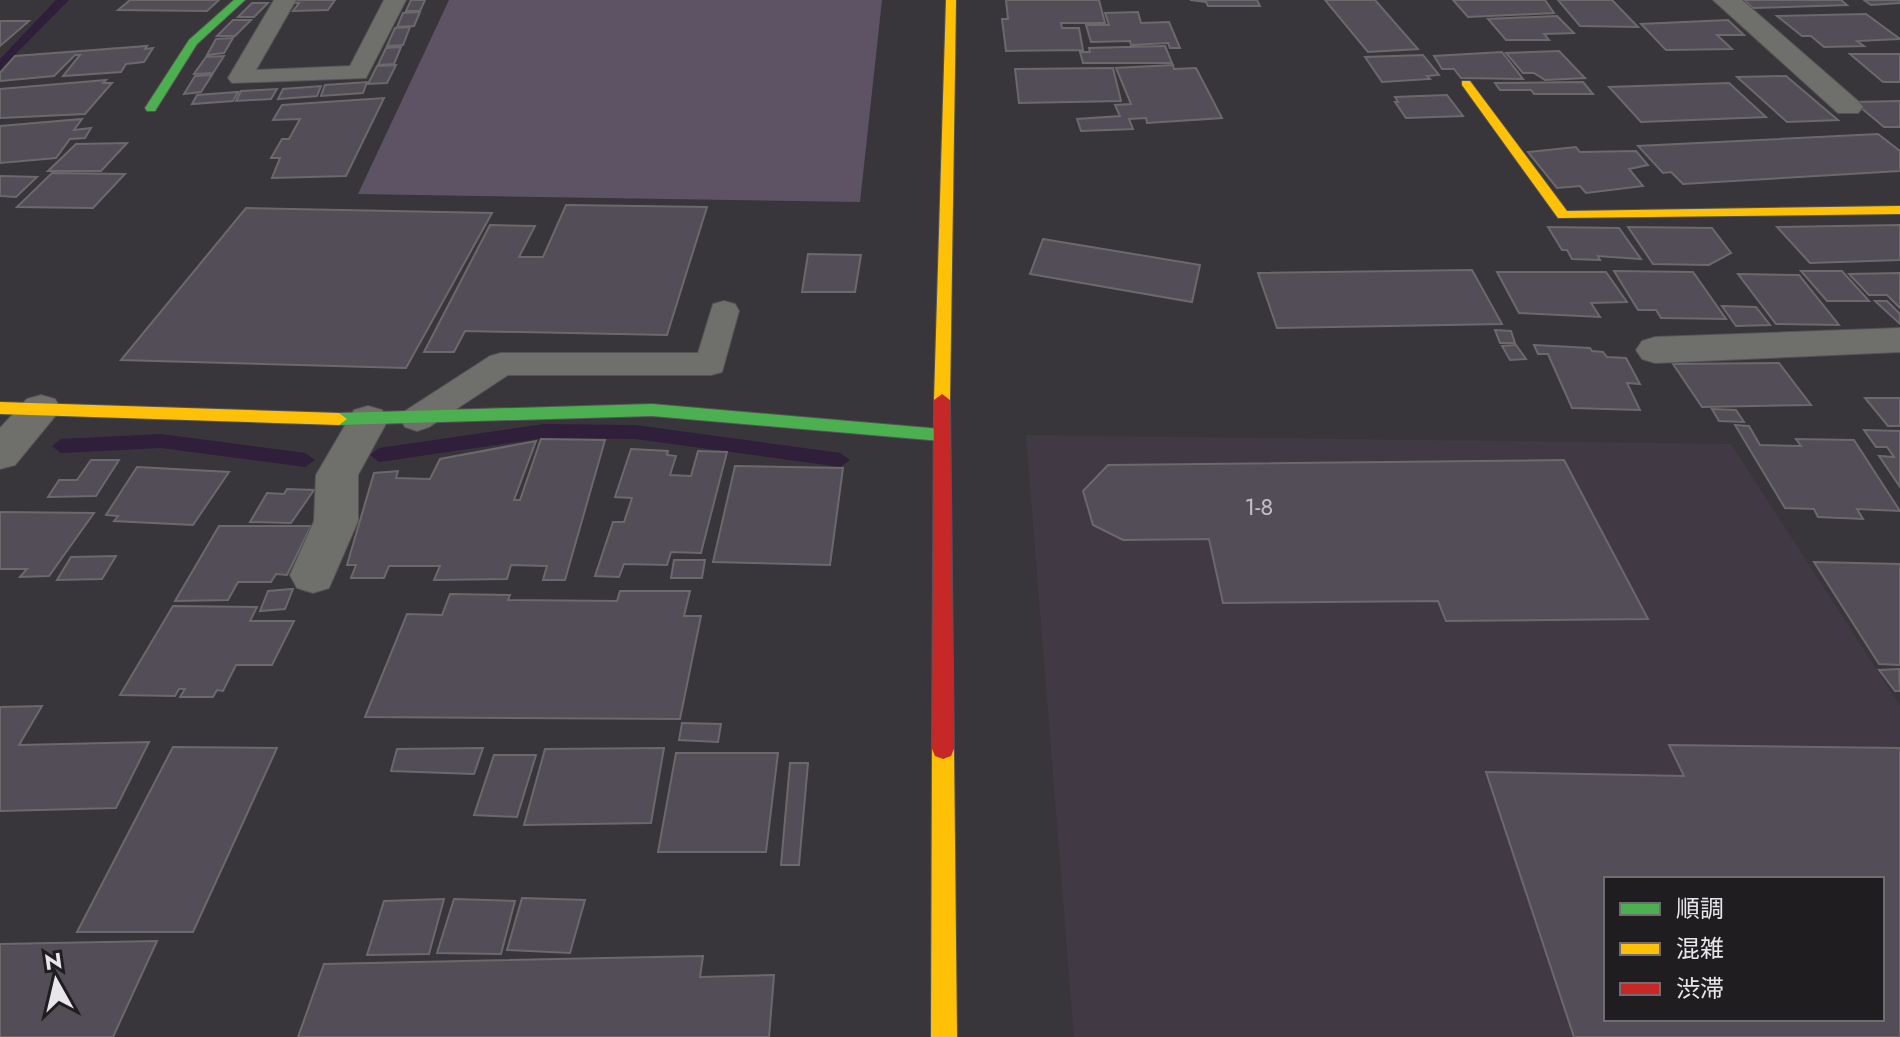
<svg xmlns="http://www.w3.org/2000/svg" width="1900" height="1037" viewBox="0 0 1900 1037" font-family="Jost,'Noto Sans JP',sans-serif">
  <style>
    .built { fill: #413a45; fill-rule: evenodd }
    .green { fill: #5d5365 }
    .lines { fill: none; stroke-linecap: round; stroke-linejoin: round }
    .stream { fill: #2f1f3a; fill-rule: evenodd }
    .building { fill: #524d56; stroke: #6b696c; stroke-width: 2; fill-rule: evenodd }
    .lane-casing { stroke: #545356; stroke-width: 2 }
    .street-casing { stroke: #545356; stroke-width: 2 }
    .fast-casing { stroke: #545356; stroke-width: 2 }
    .slow-casing { stroke: #545356; stroke-width: 2 }
    .jam-casing { stroke: #545356; stroke-width: 2 }
    .lane { fill: #6f6f6b; fill-rule: evenodd }
    .street { fill: #6f6f6b; fill-rule: evenodd }
    .fast { fill: #4caf50; fill-rule: evenodd }
    .slow { fill: #ffc107; fill-rule: evenodd }
    .jam { fill: #c62828; fill-rule: evenodd }
    .labels { text-anchor: middle; stroke-width: 8; stroke-linejoin: round; paint-order: stroke }
    .number-label { font-size: 24px; fill: #c2c0c5 }
  </style>
  <rect width="100%" height="100%" fill="#38363b"/>
  <path class="built" d="M1026 435 1731 444 1900 706V1037H1074ZM1606 879H1882V1019H1606Z"/>
  <path class="green" d="M449 0H882L860 202 358 194Z"/>
  <g class="lines">
    <path class="stream" d="M56 0H69L0 70V59Z
      M544 424 635 425 840 453 850 460 840 467 635 439 544 438 379 462 370 455 379 448Z
      M161 434 305 453 315 460 305 467 161 448 61 453 52 446 61 439Z"/>
  </g>
  <path class="building" d="M130 0H219L207 11 118 10Z
    M296 0H335L328 10 293 11 299 3H293Z
    M411 0H425L420 11H406Z
    M1006 0H1099L1105 23H1061L1062 28H1079L1083 50 1006 51 1002 19H1008Z
    M1190 0H1257L1260 6H1208L1206 2Z
    M1325 0H1375L1418 49 1368 52Z
    M1453 0H1545L1554 13 1468 17Z
    M1558 0H1612L1638 27 1580 26Z
    M1744 0H1841L1847 5 1753 8Z
    M1864 0H1900V3L1871 5Z
    M252 3H268L254 17H238Z
    M420 12 414 26 397 27 403 13Z
    M1138 12 1141 23 1169 22 1180 48H1170L1168 43 1131 45 1130 41 1091 42 1086 25H1109L1105 13Z
    M1866 14 1900 39 1857 41 1864 46 1824 47 1811 36H1802L1777 16Z
    M1557 16 1574 33 1544 34 1549 40H1506L1488 19Z
    M233 20H251L235 36H217Z
    M1728 20 1744 35H1717L1732 49 1666 50 1641 24Z
    M0 21H29L0 46Z
    M410 27 403 45 387 46 395 28Z
    M233 38 224 53 207 55 216 39Z
    M147 46 145 49 153 48 144 62 126 64 121 72 63 76 80 55H75L54 76 0 81V73L15 56Z
    M1165 46 1172 63H1083L1080 52H1090L1089 48Z
    M401 47 394 64 378 65 386 48Z
    M1559 51 1585 78 1545 80 1534 73H1523L1506 53Z
    M1502 52 1523 79 1461 78 1454 69H1442L1434 56Z
    M1850 54H1900V82H1883Z
    M1423 55 1439 75 1427 76 1430 79 1382 82 1365 57Z
    M224 56 213 73 194 74 206 57Z
    M396 65 387 83 368 84 377 66Z
    M1173 65 1174 69 1196 68 1222 118 1147 123 1146 118 1129 119 1133 129 1081 131 1077 119 1120 116 1115 105 1131 104 1116 68Z
    M1113 68 1121 101 1019 103 1015 69Z
    M212 75 201 92 184 94 195 76Z
    M1786 76 1838 120 1787 122 1737 77Z
    M106 80 103 83H112L85 114 0 118V89Z
    M367 82 363 93 321 96 325 85Z
    M1583 82 1593 94H1534L1531 90H1500L1495 83Z
    M1729 83 1766 117 1641 122 1609 87Z
    M321 86 317 96 278 99 283 89Z
    M277 89 271 99 236 101 241 91Z
    M238 92 233 101 192 104 197 95Z
    M1447 95 1463 116 1406 118 1395 102H1398L1395 97Z
    M384 98 346 176 272 178 280 158H271L282 139H289L300 119 273 120 282 105Z
    M1900 101V127H1884L1854 102Z
    M82 119 74 130 91 128 85 138 70 139 56 158 0 163V126Z
    M1878 134 1900 151V171L1683 184 1671 172 1663 173 1638 146Z
    M127 143 101 171H48L76 144Z
    M1576 147 1580 152 1636 151 1648 165 1629 169 1643 186 1586 193 1580 186 1557 188 1528 152Z
    M52 173 125 174 93 208 17 207Z
    M0 176 37 177 16 197 0 196Z
    M566 205 707 207 667 335 465 331 454 352H424L490 225 535 226 519 257H543Z
    M246 208 492 213 406 368 121 360Z
    M1900 225V260L1810 263 1777 227Z
    M1548 227 1619 228 1641 259 1598 256 1600 260 1572 259 1567 250H1562Z
    M1628 227 1712 228 1731 253 1709 265 1653 264Z
    M1043 239 1200 265 1192 302 1030 274Z
    M808 254 861 255 855 292H802Z
    M1472 270 1502 324 1277 328 1258 273Z
    M1614 271 1693 272 1726 319 1661 318 1656 310H1638Z
    M1801 271H1842L1869 301H1827Z
    M1497 272H1606L1627 302 1591 303 1600 317 1519 313Z
    M1900 273V308L1887 295H1869L1849 274Z
    M1738 274 1799 275 1839 325 1776 324Z
    M1875 301H1887L1900 314V324Z
    M1722 306 1756 307 1770 325 1736 326Z
    M1495 330 1511 331 1515 343H1500Z
    M1516 345 1526 359 1510 360 1502 346Z
    M1534 345 1590 348 1592 351 1603 352 1607 357 1626 358 1640 384 1627 383 1640 410 1572 408 1548 354H1538Z
    M1779 363 1811 405 1702 407 1673 364Z
    M1865 398H1900V426H1888Z
    M1712 409 1736 410 1744 422 1719 421Z
    M1735 425 1749 426 1760 445 1801 446 1796 439 1854 440 1900 511 1857 509 1863 519 1818 517 1814 509 1785 508Z
    M1864 430 1900 431V487L1879 456 1894 457 1887 447H1876Z
    M541 439 605 440 565 580H543L547 566 511 565 507 579 434 580 440 566H389L384 578H351L356 565H347L374 473 398 471 396 478 430 479 440 459 536 441 514 500H520Z
    M631 449 668 451 667 455 676 456 670 475 691 476 698 451 727 452 701 553 671 552 667 565 624 564 619 577 595 576 613 522H624L632 498 615 497Z
    M91 460H119L96 496 48 497 59 480H77Z
    M1564 460 1648 619 1446 621 1438 601 1223 603 1209 539 1123 540 1093 525 1083 491 1108 465Z
    M735 466 843 468 830 565 713 562Z
    M137 467 229 472 193 525 114 521 118 516 106 515Z
    M287 489 314 490 291 523 250 522 267 493 284 494Z
    M0 512 94 513 49 576 20 577 27 569H0Z
    M219 526H311L287 575 276 574 271 582H238L228 600 175 601Z
    M116 556 102 579 57 580 71 557Z
    M674 560H705L702 578H671Z
    M1814 562 1900 564V665L1879 664Z
    M293 589 285 609 260 611 268 591Z
    M620 591H690L684 616H701L680 719 365 717 407 614 442 615 450 594 510 595 508 600 617 601Z
    M173 606 257 607 250 621H294L272 665H236L223 691 217 690 213 697H180L185 689H179L175 696 120 695Z
    M1899 669 1900 691H1895L1879 670Z
    M42 706 19 745 149 742 116 808 0 811V707Z
    M682 723 721 724 718 742 679 740Z
    M1669 745 1900 748V1037H1574L1486 772 1684 776ZM1606 879H1882V1019H1606Z
    M173 747 277 748 193 932H77Z
    M483 748 474 774 391 771 397 749Z
    M664 748 651 823 524 825 545 749Z
    M676 753H778L766 852H658Z
    M494 755H536L517 817 474 815Z
    M790 763H808L799 865H781Z
    M522 898 585 900 570 953 507 950Z
    M444 899 429 954 367 955 384 901Z
    M454 899 515 901 501 954 437 953Z
    M157 941 113 1037H0V944Z
    M703 956 700 977 774 975 769 1037H298L324 964Z"/>
  <g class="lines">
    <g class="lane-casing">
      <path id="lane" d="M274 0H296L256 70 350 66 384 0H406L366 78 232 83 228 78Z
        M724 301 735 304 739 311 722 372 711 375H508L429 427 417 431 405 427 400 419 405 411 490 356 501 353H698L713 304Z"/>
    </g>
    <g class="street-casing">
      <path id="street" d="M1713 0H1742L1858 101 1863 107 1858 113H1838Z
        M1900 328V352L1655 363 1642 359 1636 350 1642 341 1655 337Z
        M41 395 55 399 61 409 15 465 0 469V428L27 399Z
        M368 406 382 410 388 420 358 475V521L329 588 313 593 297 588 290 575 314 521 316 475 354 410Z"/>
    </g>
    <g class="fast-casing">
      <path id="fast" d="M234 0H245L197 44 155 111H147L145 108 189 40Z
        M652 404 941 429 949 435 941 441 652 416 339 425 331 419 339 413Z"/>
    </g>
    <g class="slow-casing">
      <path id="slow" d="M946 0H956L950 400 942 406 934 400Z
        M1462 81H1470L1567 211 1900 206V214L1558 218 1462 85Z
        M0 402 339 413 347 419 339 425 0 414Z
        M943 739 951 742 954 749 957 1037H931L932 749 935 742Z"/>
    </g>
    <g class="jam-casing">
      <path id="jam" d="M942 394 950 400 954 749 951 756 943 759 935 756 932 749 934 400Z"/>
    </g>
    <use href="#lane" class="lane"/>
    <use href="#street" class="street"/>
    <use href="#fast" class="fast"/>
    <use href="#slow" class="slow"/>
    <use href="#jam" class="jam"/>
  </g>
  <g class="labels">
    <g class="number-label">
      <text x="1259" y="515">1-8</text>
    </g>
  </g>
  <rect x="1604" y="877" width="280" height="144" fill="#1f1d20" stroke="#6f6d71" stroke-width="2"/>
  <rect x="1620" y="903" width="40" height="12" fill="#4caf50" stroke="#6f6d71" stroke-width="2"/>
  <text x="1676" y="917" font-size="24" fill="#e8e6ea">順調</text>
  <rect x="1620" y="943" width="40" height="12" fill="#ffc107" stroke="#6f6d71" stroke-width="2"/>
  <text x="1676" y="957" font-size="24" fill="#e8e6ea">混雑</text>
  <rect x="1620" y="983" width="40" height="12" fill="#c62828" stroke="#6f6d71" stroke-width="2"/>
  <text x="1676" y="997" font-size="24" fill="#e8e6ea">渋滞</text>
  <g transform="translate(56 981) rotate(352)" stroke="#1f1d20" stroke-width="6" paint-order="stroke">
  <path d="M0-6L14 30L0 20L-14 30Z" fill="#e8e6ea"/>
  <text y="-12" font-size="22" font-weight="bold" text-anchor="middle" fill="#e8e6ea">N</text>
  </g>
</svg>
